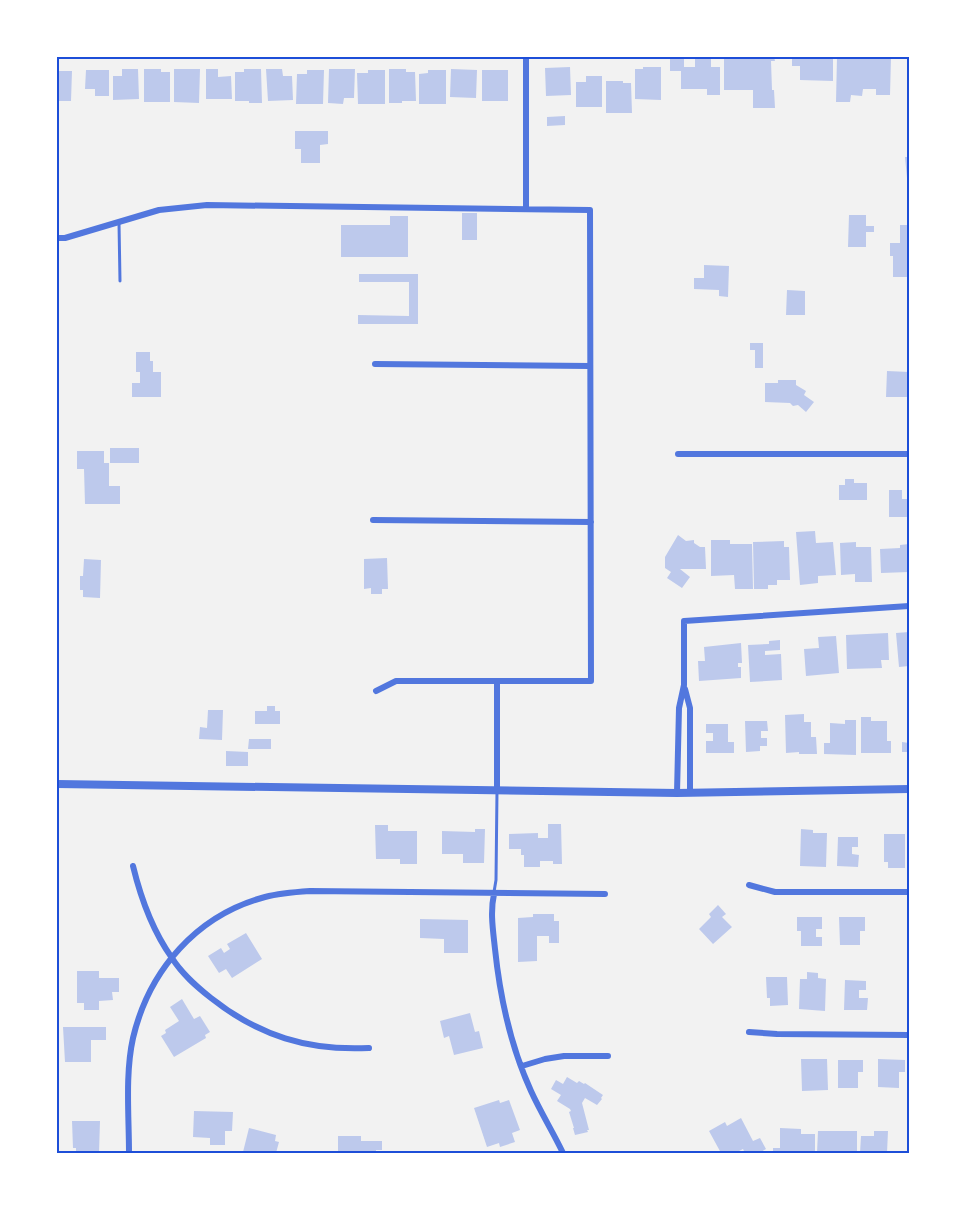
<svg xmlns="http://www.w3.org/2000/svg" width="966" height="1210" viewBox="0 0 966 1210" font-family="'Source Sans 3',sans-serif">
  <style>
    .building { fill: #bdc9ec }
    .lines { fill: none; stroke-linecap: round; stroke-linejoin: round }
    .service { stroke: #5277de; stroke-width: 3 }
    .minor { stroke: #5277de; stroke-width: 6 }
    .tertiary { stroke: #5277de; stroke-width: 8 }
    .neatline { fill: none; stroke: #1d4ed8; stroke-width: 2 }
  </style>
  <rect width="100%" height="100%" fill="#f2f2f2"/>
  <path class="building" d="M670 57H684V67H695V58H711V67H720V95H707V89H681V71H670Z
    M724 57H774L775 61H771L772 90H774L775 108H753V90H724Z
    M792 57H833V81L800 80V66H792Z
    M837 57H891L890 95H876V89H863L862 96 851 95 850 102H836Z
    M570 67 571 95 546 96 545 68Z
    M643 67H661V100L635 99V69H643Z
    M122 69H138L139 99 113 100V76H122Z
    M144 69H161V72H170V102H144Z
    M174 69H200L199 103 174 102Z
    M206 69H218V77L231 76 232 99H206Z
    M244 69H261L262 103H249V101H235V72H244Z
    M266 69H282L283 76H292L293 100 268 101Z
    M329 69H355L354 98H344L343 104 328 103Z
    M389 69H406V72H415L416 101H402V103H389Z
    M451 69 477 70 476 98 450 97Z
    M86 70H109V96H95V89H85Z
    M307 70H324L323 104H296L297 74H307Z
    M368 70H385V104H358L357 73H368Z
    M428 70H446V104H419V74L428 73Z
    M482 70H508V101H482Z
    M57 71H72L71 101H57Z
    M586 76H602V107H576V82H586Z
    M606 81H623V83H631L632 113H606Z
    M565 116V125L547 126V117Z
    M295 131H328V144L320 145V163H301V149H295Z
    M905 157H909V178H907Z
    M462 213H477V240H462Z
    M849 215H866V226H874V232H866V247H848Z
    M390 216H408V257H341V225H390Z
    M900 225H909V277H893V256H890V243H900Z
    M704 265 729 266 728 297 719 296V290L694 289V278H704Z
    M359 274H418V324H358V315L409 316V282H359Z
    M787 290 805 291V315H786Z
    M750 343H763V368H755V350H750Z
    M136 352H150V361H153V372H161V397H132V383H140V372H136Z
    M887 371 909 372V397H886Z
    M778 380H796V385L806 391 804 395 814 402 806 412 798 405 793 406 790 403 765 402V383H778Z
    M110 448H139V463H110Z
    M77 451H104V463H109V486H120V504H85L84 469H77Z
    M845 479H854V483H867V500H839V485H845Z
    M889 490H902V499H909V517H889Z
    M815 531 816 543 833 542 836 575 818 576V583L800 585 796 532Z
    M678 535 686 541 694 540V543L700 547H705L706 569H680L690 577 682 588 667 578 671 572 665 568V557Z
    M711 540H730V544H752L753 589H735L734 575 711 576Z
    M784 541V547H789L790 580H777V585H768V589H754L753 542Z
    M856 542V547H871L872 582H855V574L841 575 840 543Z
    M909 544V572L881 573 880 549 900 548V545Z
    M387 558 388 589H382V594H371V588L364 589V559Z
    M84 559 101 560 100 598 83 597V590H80V576H83Z
    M909 632V666L899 667 896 633Z
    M888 633 889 660H881L882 668 847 669 846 635Z
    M836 636 839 673 806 676 804 649 819 648 818 637Z
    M780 640V650L765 651V655L781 654 782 680 750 682 748 645 769 644V641Z
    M741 643 742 663H738V667H741V678L699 681 698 661H705L704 647Z
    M267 706H275V711H280V724H255V711H267Z
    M208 710H223L222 740 199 739 200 727 207 728Z
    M804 714V722H811V737H816L817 754H799V752L786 753 785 715Z
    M861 717H871V721H887V741H891V753H861Z
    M845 720H856V755L824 754V743H830V723L845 724Z
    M745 721H767L768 731H761V738H767V746H760V751L746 752Z
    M706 724H728V742H734V753H706V741H713V733H706Z
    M249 739H271V749H248Z
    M902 742 909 743V752H902Z
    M226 751 248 752V766H226Z
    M548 824H561L562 864H553V861H540V867H524V855H521V849H509V834L538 833V838H548Z
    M375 825H388V831H417V864H400V859H376Z
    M475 829H485L484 863H463V854H442V831L475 832Z
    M801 829 813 830V833H827L826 867 800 866Z
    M884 834H905V868H888V862H884Z
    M838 837H858V847H852V854L859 855 858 867 837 866Z
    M718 905 726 914 722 917 732 927 713 944 699 929 711 917 709 914Z
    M533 914H554V921H559V943H549V936H537V961L518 962V918L533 917Z
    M797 917H822V929H816V937H822V946H801V931H797Z
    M839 917H865V931H860V945H840Z
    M420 919 468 920V953H444V939L420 938Z
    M246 933 262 959 232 978 226 969 219 973 208 956 221 948 224 953 230 949 227 944Z
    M77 971H99V978H119V992H112L113 1000 99 1001V1010H84V1003H77Z
    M807 972 818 973V978L826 979 825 1011 799 1009 800 979H807Z
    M766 977H787L788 1005 770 1006V998H767Z
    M845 980 866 981V990H859V998H868L867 1010H844Z
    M182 999 194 1019 200 1016 210 1032 205 1035 206 1038 174 1057 161 1036 166 1033 165 1030 179 1021 170 1007Z
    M470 1013 475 1032 479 1031 483 1048 454 1055 449 1036 444 1038 440 1021Z
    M63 1027H106V1040H91V1062H65Z
    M801 1059H827L828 1090 802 1091Z
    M878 1059 905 1060V1072H899V1088L878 1087Z
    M838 1060H863V1072H858V1088H838Z
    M567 1077 577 1083 579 1081 584 1084 585 1083 603 1095 601 1098 602 1099 597 1105 585 1098 582 1103 589 1130H587L588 1132 575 1135 573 1128H574L569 1112 571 1111 570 1109 557 1101 561 1095 551 1089 556 1080 563 1084Z
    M499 1100 500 1103 509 1100 520 1130 512 1133 515 1142 500 1147 499 1143 487 1147 474 1108Z
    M194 1111 233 1112 232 1131H225V1145H210V1138L193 1137Z
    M741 1118 753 1141 760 1138 766 1149 759 1153H745L743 1149 737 1152 738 1153H721L709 1131 725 1122 727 1126Z
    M72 1121H100L99 1153H76V1148H73Z
    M249 1128 276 1135 275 1141 279 1142 276 1153H249L243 1152Z
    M780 1128 801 1129V1134H815V1153H773V1148H780Z
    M818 1131H857V1153H817Z
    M874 1131H888L887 1153H860L861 1136H874Z
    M338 1136H361V1141H382V1150H376V1153H338Z"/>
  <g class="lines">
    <path class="service" d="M119 223 120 281
      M494 892 496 880 497 791"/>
    <path class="minor" d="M526 209V57
      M57 238H65L159 210 207 205 590 210 591 681H396L376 691
      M375 364 590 366
      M678 454H909
      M373 520 591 522
      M685 689 690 708V793
      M497 790V681
      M677 793 679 708 684 685V621L909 606
      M133 866C141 899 152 930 172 958 182 974 196 986 211 998 259 1036 308 1051 369 1048
      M749 885 775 892H909
      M494 894C490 912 493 930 495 949 500 997 511 1047 531 1091 541 1113 553 1132 563 1153
      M749 1032 777 1034 909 1035
      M522 1066 545 1059 564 1056H608
      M129 1153C129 1116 125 1074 133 1038 149 970 197 915 265 897 280 893 295 892 310 891L605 894"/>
    <path class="tertiary" d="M57 784 677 793 909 789"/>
  </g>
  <rect width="966" height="1210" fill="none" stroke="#ffffff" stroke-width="117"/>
  <rect x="58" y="58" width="850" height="1094" class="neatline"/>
</svg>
